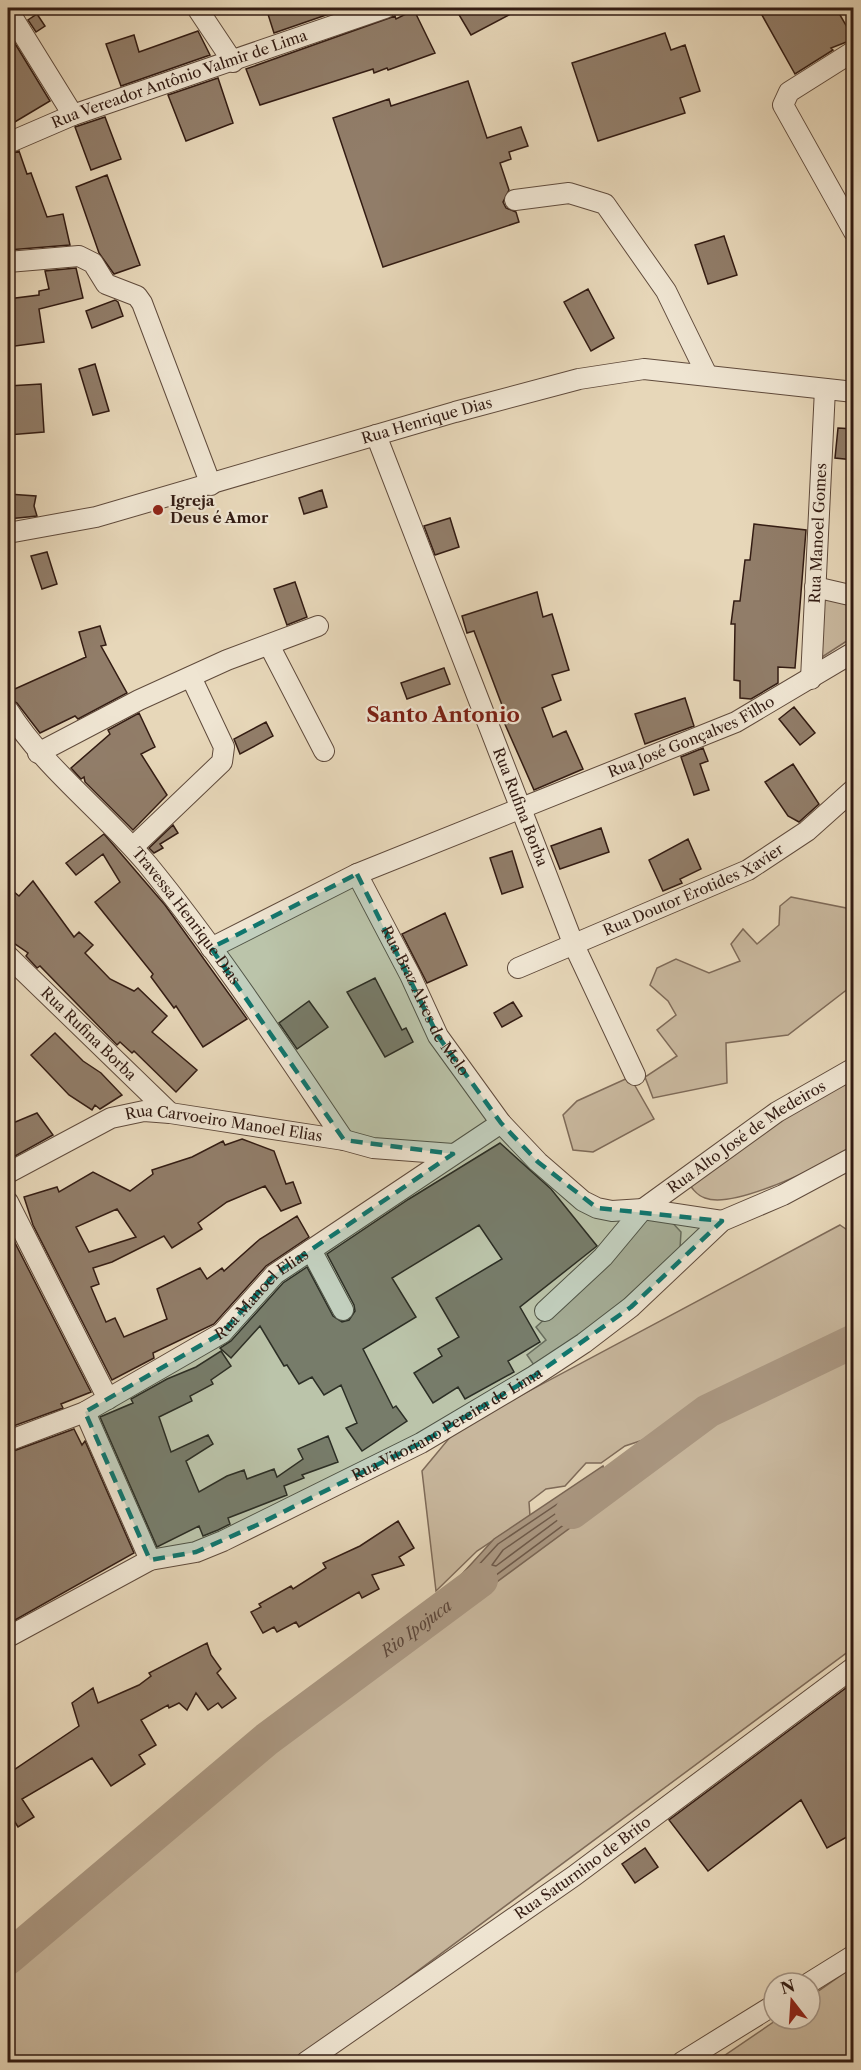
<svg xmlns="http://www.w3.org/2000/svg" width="861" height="2070" viewBox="0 0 861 2070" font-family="'Libre Caslon Text',serif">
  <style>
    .green { fill: #c8b79d; stroke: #7e6a58; stroke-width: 1.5 }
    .water { fill: #aa9781; stroke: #7a6655; stroke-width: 1.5 }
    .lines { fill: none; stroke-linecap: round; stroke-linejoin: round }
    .shore { stroke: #6e5a4a; stroke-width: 1.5 }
    .river { stroke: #aa9781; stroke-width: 34 }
    .building { fill: #917d69; stroke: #331c13; stroke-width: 1.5; fill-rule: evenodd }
    .minor-casing { stroke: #604b3c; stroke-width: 22 }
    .minor { stroke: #efe5d2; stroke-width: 20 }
    .marked { fill: #0f766e; fill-opacity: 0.2; stroke: #0f766e; stroke-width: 4.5; stroke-dasharray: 12 8; stroke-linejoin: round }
    .poi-dot { fill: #8f2418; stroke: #efe5d2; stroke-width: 2 }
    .labels { text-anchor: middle; stroke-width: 4.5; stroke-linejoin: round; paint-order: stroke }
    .street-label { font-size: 15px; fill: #331c13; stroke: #efe5d2 }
    .poi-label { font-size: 15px; font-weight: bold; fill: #331c13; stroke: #efe5d2; text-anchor: start }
    .water-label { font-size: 16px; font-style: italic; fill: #5d473a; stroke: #efe5d2 }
    .district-label { font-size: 21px; font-weight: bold; fill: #7a1f14; stroke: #efe5d2 }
  </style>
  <rect width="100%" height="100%" fill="#e7d7b9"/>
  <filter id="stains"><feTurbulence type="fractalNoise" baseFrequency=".00333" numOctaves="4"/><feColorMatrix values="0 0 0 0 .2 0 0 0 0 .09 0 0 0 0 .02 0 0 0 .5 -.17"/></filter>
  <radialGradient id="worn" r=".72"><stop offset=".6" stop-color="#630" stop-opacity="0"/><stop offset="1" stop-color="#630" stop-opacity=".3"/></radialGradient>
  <path class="green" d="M825 594 853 600V637L819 659Z
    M791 897 846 908 853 926V985L788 1035 726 1043 727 1083 653 1098 645 1077 677 1056 657 1030 676 1015 668 1001 650 985 657 968 676 959 709 973 740 961 731 944 743 929 757 944 779 925 780 906Z
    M853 1075V1149C824 1163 736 1210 705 1198 696 1195 691 1187 686 1179Z
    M630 1077 654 1119 593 1152 573 1150 563 1115 577 1101Z
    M646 1219H669L681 1232 680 1248 602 1320 536 1368 527 1355 546 1340 536 1327 618 1251Z
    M840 1225 853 1234V1326L722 1388 652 1437 625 1446 601 1463H586L565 1486 546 1489 529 1502 530 1516 477 1551 436 1591 422 1471 456 1430Z
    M853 1344V1648L295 2062H8V1958L121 1862 465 1605 656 1450Z
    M853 1967V2062H715L778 2019H810V1997Z"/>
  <path class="water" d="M603 1466 612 1497 444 1621 441 1597 494 1539Z"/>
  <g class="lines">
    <path class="shore" d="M596 1478 600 1479 604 1495 453 1607H449L448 1598 498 1544Z
      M555 1514 559 1515V1519L496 1566 492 1565 503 1550Z"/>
    <g class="river">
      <path d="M572 1512 708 1411 854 1341"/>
      <path id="s1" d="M8 1958 267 1739 481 1580"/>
    </g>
  </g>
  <path class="building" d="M266 8H327L329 14 274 33Z
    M455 8H522L471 35Z
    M758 8H836L854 39 831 48 833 50 795 74Z
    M414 10 435 53 388 70 387 68 374 73 373 69 260 105 246 69 395 16 396 19Z
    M37 14 45 26 36 32 28 20Z
    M198 31 210 55 121 86 106 44 134 35 139 52Z
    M8 32 50 101 8 126 11 129 8 130Z
    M665 33 671 50 685 45 700 91 680 98 685 113 598 141 572 63Z
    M218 78 233 123 186 141 168 95Z
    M468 81 487 138 521 127 528 146 509 152 511 159 500 163 509 190 503 202 506 208 516 212 519 222 383 267 333 118 389 99 391 106Z
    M105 117 121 159 91 170 75 127Z
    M19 151 27 174 31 173 47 217 63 214 70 245 8 250V155Z
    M107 175 140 265 114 274 99 253 76 187Z
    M724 236 737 275 708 284 695 245Z
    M76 268 83 298 39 309 44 342 8 347V299L39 295V291L49 289 45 271Z
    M588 289 614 338 591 351 564 302Z
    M115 300 118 302 123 316 92 328 86 311Z
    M95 364 109 411 93 415 79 369Z
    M41 384 44 432 8 435V386Z
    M838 428 854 429V460L835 458Z
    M322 490 327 507 304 514 299 498Z
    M8 494 36 496 34 506 37 516 8 519Z
    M450 518 459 547 435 555 424 526Z
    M754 524 806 530 795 668 778 667V683L751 699 740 698V681L734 680 735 624H731L734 601H740L745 560H750Z
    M47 552 57 584 42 589 31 556Z
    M295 582 307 617 287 625 274 589Z
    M537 592 543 617 552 614 569 670 552 675 561 700 542 708 553 737 566 731 583 769 534 790 504 722 508 721 474 631 467 633 462 616Z
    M100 626 106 645 101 646 127 693 78 719 75 716 40 733 17 703 8 698V692L86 657 79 632Z
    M444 668 450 684 407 699 401 683Z
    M685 698 694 726 645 744 635 714Z
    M794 707 815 733 800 745 779 719Z
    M139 713 155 747 141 754 167 795 133 830 85 782 84 777 81 779 71 768 110 734 108 730Z
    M266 722 273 736 240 754 234 739Z
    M703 748 708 761 700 764 709 790 694 795 681 757Z
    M793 764 819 804 799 822 788 816 765 782Z
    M173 825 178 833 160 844 163 848 154 853 149 848Z
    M601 828 609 852 560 869 551 846Z
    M104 834 165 905 247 1019 203 1047 176 1006 174 1008 151 977 153 974 95 902 120 882 103 854 76 875 66 863Z
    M688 839 701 869 680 879 682 883 663 891 649 860Z
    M512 851 523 887 502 894 490 858Z
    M33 881 74 937 79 932 93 945 85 953 110 979 134 991 138 988 167 1016 152 1032 197 1070 176 1092 134 1051 132 1053 120 1042 117 1045 40 966 37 968 26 956 28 953 8 939V887L19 896Z
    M445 913 467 965 427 983 402 934Z
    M375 978 402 1030 406 1028 413 1042 385 1057 347 992Z
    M309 1001 328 1027 297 1049 279 1023Z
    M513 1002 522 1016 502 1027 494 1013Z
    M55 1033 83 1061 101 1073 122 1095 100 1109 95 1105 92 1110 69 1095 31 1055Z
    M37 1113 53 1135 8 1160V1125Z
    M242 1139 274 1151 286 1184 293 1182 301 1203 281 1211 265 1186 227 1202 198 1223 202 1229 172 1248 164 1236 112 1262 93 1268 99 1284 91 1287 106 1322 115 1318 124 1337 167 1319 157 1289 200 1268 207 1279 222 1268 224 1271 260 1239 297 1216 309 1237 266 1266 214 1324 153 1353 154 1358 112 1380 33 1225 24 1197 57 1187 59 1192 93 1172 130 1191 153 1174 152 1170 192 1157 223 1141 225 1145ZM117 1209 136 1237 89 1252 76 1227Z
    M500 1143 551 1189 597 1246 520 1307 540 1342 508 1361 514 1372 465 1399 458 1387 433 1403 414 1373 442 1356 438 1349 459 1337 436 1298 502 1259 479 1225 392 1278 416 1317 363 1349 393 1408 396 1406 407 1421 362 1451 346 1428 357 1423 341 1385 324 1395 312 1377 299 1384 287 1365 284 1366 260 1326 231 1358 220 1348 231 1341 283 1283 307 1267 333 1316 342 1322 349 1320 355 1311 354 1305 327 1254 409 1199Z
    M10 1233 91 1392 61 1404 63 1408 8 1428V1234Z
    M221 1351 231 1366 211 1380 213 1384 190 1396 192 1401 159 1417 171 1452 208 1435 213 1444 186 1461 199 1492 227 1476 244 1470 247 1479 274 1469 277 1477 303 1459 298 1449 328 1436 338 1462 302 1475 304 1478 284 1486 287 1495 228 1518 230 1524 218 1530 203 1536 199 1526 157 1547 100 1417 133 1403 131 1399 167 1379 196 1367Z
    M74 1429 82 1445 85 1441 134 1553 8 1624V1453Z
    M398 1521 414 1548 399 1557 404 1565 372 1575 379 1589 362 1598 359 1592 299 1627 296 1622 277 1632 274 1627 263 1633 251 1612 261 1607 259 1604 291 1586 293 1589 326 1568 323 1563 360 1546Z
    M207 1643 211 1655 221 1669 217 1673 236 1698 222 1708 218 1703 208 1710 196 1693 187 1710 179 1703 169 1708 168 1705 141 1720 156 1745 139 1755 145 1764 111 1786 92 1758 22 1799 34 1817 18 1827 8 1811V1774L79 1726 72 1703 93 1688 98 1703 139 1685 151 1676 149 1673Z
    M854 1682V1833L827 1848 801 1800 708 1871 669 1820Z
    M645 1848 658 1867 635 1883 622 1864Z"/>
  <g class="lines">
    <g class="minor-casing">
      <g id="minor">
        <path d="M197 8 233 62"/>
        <path d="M8 10 73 115"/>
        <path d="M854 51 789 92 783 105 854 232"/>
        <path id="s2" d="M8 143 73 115 385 8"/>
        <path d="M515 200 569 193 605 204 666 291 707 375"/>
        <path d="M8 262 79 256 93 263 106 284 137 296 142 303 211 485"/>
        <path id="s3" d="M376 435 573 943 635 1075"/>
        <path id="s4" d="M8 533 96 517 455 412 579 379 644 369 854 392"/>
        <path d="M815 587 854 596"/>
        <path d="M269 645 324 751"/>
        <path id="s5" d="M811 679 825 389"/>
        <path id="s6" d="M8 710C45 769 103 811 148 865 219 952 281 1047 344 1140"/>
        <path d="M38 753 139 700 227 660 318 626"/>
        <path d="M133 847 222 762 224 747 191 677"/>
        <path id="s7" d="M357 874 410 975 438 1036 501 1123 538 1162 583 1201 597 1208 612 1211 643 1209 722 1221"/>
        <path id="s8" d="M211 948 357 874 736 722 854 652"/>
        <path id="s9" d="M8 956 170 1113"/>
        <path id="s10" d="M518 968 748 870 807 831 854 789"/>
        <path id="s11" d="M8 1173 111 1118 144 1111 170 1113 344 1140 373 1148 453 1154"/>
        <path d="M8 1202 108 1399"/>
        <path d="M311 1250 343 1310"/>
        <path id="s12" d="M545 1311 603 1257 643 1209 777 1112 854 1068"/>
        <path d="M85 1412 150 1560"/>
        <path id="s13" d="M8 1441 85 1412 222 1333 275 1274 501 1123"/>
        <path id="s14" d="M8 1637 150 1560 196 1552 223 1541 421 1443 534 1376 584 1343 631 1307 722 1221 783 1195 854 1157"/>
        <path d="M809 1983 854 1955"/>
        <path id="s15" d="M306 2062 574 1876 854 1667"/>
        <path d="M682 2062 774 2005"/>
      </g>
    </g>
    <use href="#minor" class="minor"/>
  </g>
  <path class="marked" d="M357 874 438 1036 501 1123 538 1162 597 1208 722 1221 631 1307 534 1376 421 1443 257 1525 196 1552 150 1560 85 1412 222 1333 275 1274 453 1154 344 1140 211 948Z"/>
  <circle class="poi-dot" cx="158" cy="510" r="6"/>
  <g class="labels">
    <g class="street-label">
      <text dy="5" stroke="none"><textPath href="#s2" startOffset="183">Rua Vereador Antônio Valmir de Lima</textPath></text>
      <text dy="5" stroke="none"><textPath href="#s4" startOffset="434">Rua Henrique Dias</textPath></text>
      <text dy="5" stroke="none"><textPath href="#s5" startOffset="146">Rua Manoel Gomes</textPath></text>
      <text dy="5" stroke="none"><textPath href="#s8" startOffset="525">Rua José Gonçalves Filho</textPath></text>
      <text dy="5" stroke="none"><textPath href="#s3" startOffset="399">Rua Rufina Borba</textPath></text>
      <text dy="5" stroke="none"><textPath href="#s10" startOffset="192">Rua Doutor Erotides Xavier</textPath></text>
      <text dy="5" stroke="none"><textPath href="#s6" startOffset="273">Travessa Henrique Dias</textPath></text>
      <text dy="5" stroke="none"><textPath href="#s7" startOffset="144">Rua Braz Alves de Melo</textPath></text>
      <text dy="5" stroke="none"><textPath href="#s9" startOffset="112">Rua Rufina Borba</textPath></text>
      <text dy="5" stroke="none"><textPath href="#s11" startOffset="231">Rua Carvoeiro Manoel Elias</textPath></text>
      <text dy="5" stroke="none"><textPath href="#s12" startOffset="268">Rua Alto José de Medeiros</textPath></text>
      <text dy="5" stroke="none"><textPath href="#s13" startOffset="296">Rua Manoel Elias</textPath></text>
      <text dy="5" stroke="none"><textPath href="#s14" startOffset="490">Rua Vitoriano Pereira de Lima</textPath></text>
      <text dy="5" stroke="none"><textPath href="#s15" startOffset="338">Rua Saturnino de Brito</textPath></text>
    </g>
    <g class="poi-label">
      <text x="170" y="506">Igreja<tspan x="170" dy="17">Deus é Amor</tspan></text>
    </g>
    <g class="water-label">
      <text dy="6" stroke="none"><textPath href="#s1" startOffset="525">Rio Ipojuca</textPath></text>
    </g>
    <g class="district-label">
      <text x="443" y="722">Santo Antonio</text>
    </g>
  </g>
  <rect width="861" height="2070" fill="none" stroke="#e7d7b9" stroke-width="30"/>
  <rect x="9" y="9" width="843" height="2052" fill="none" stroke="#331c13" stroke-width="3"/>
  <rect x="15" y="15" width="831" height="2040" fill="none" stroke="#331c13" stroke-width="1.5"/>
  <g transform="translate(792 2001) rotate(343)"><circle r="28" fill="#efe5d2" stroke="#a49586" stroke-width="1.5"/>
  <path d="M0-4.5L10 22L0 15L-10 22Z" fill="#8f2418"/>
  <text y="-9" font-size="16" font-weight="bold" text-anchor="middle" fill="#331c13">N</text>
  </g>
  <rect width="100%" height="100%" filter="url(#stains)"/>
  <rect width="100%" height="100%" fill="url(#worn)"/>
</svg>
